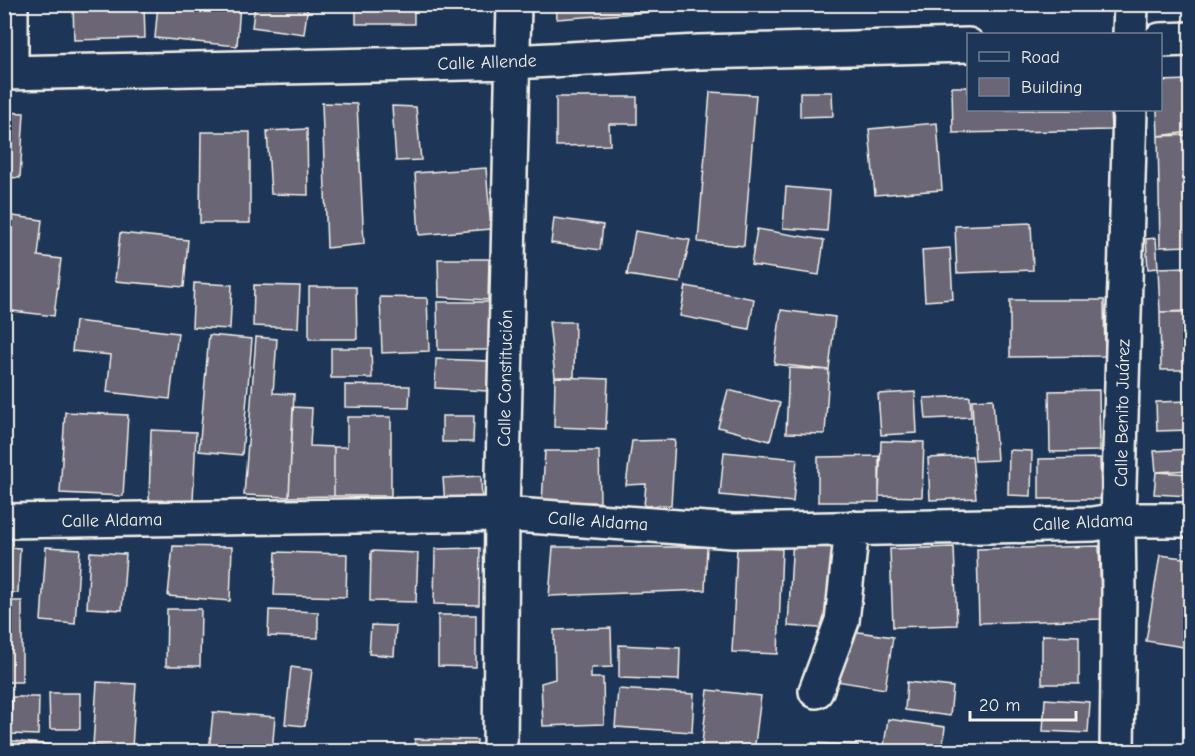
<svg xmlns="http://www.w3.org/2000/svg" width="1195" height="756" viewBox="0 0 1195 756" font-family="'Comic Neue',sans-serif">
  <style>
    .building { fill: #6a6676; stroke: #f4f1e8; stroke-width: 1.5 }
    .lines { fill: none; stroke-linecap: round; stroke-linejoin: round }
    .minor-casing { stroke: #f4f1e8; stroke-width: 38 }
    .minor { stroke: #1d3557; stroke-width: 33 }
    .labels { text-anchor: middle; stroke-width: 5; stroke-linejoin: round; paint-order: stroke }
    .street-label { font-size: 18px; fill: #f4f1e8; stroke: #1d3557 }
  </style>
  <rect width="100%" height="100%" fill="#1d3557"/>
  <filter id="ink" filterUnits="userSpaceOnUse"><feTurbulence type="fractalNoise" baseFrequency=".0167" numOctaves="2"/><feDisplacementMap in="SourceGraphic" scale="12" xChannelSelector="R" yChannelSelector="G"/><feConvolveMatrix kernelMatrix="1 2 1 2 8 2 1 2 1" color-interpolation-filters="sRGB"/></filter>
  <g filter="url(#ink)">
    <path class="building" d="M73 4H144L145 38 74 40Z
      M158 4H240L237 46 155 38Z
      M255 4H308L304 34 252 27Z
      M356 4H414V24H356Z
      M556 4H651V12L557 19Z
      M689 4H741V7L690 12Z
      M1190 80V132L1158 136 1157 110H1160V81Z
      M952 87H968V110H1110L1111 130 953 133Z
      M710 92 756 95 744 246 698 242Z
      M800 92H832L833 116 800 117Z
      M556 97H637V124H609L610 145 556 146Z
      M322 103 357 104 364 244 327 248Z
      M392 106 416 107 421 160 396 161Z
      M4 112 24 113 20 178 4 177Z
      M937 123 942 190 875 195 869 129Z
      M307 129 308 195 271 194 267 131Z
      M201 132H250V223H200Z
      M1190 135V246L1160 247 1158 136Z
      M486 168 491 229 419 235 415 173Z
      M786 187 830 191 827 231 783 228Z
      M13 216 42 220 38 256 61 259 54 316 4 310V285Z
      M554 218 603 225 600 250 551 243Z
      M1031 223 1033 270 957 273 955 226Z
      M757 229 824 240 819 275 751 265Z
      M635 231 690 240 680 283 627 275Z
      M120 233 188 240 184 287 115 281Z
      M1156 238 1158 268 1148 269 1146 239Z
      M950 248 953 299 925 301 922 250Z
      M438 259H489L488 300 439 297Z
      M1190 267V311L1160 312 1158 268Z
      M194 283 232 285 230 329 192 327Z
      M254 285 300 286 298 328 253 326Z
      M686 286 754 299 749 329 680 316Z
      M309 287H356L357 339H309Z
      M380 297 427 298 429 351 382 353Z
      M1010 300H1104L1105 356 1010 357Z
      M437 302H489L490 350H438Z
      M781 310 835 317 829 370 774 364Z
      M1160 312H1190V370H1161Z
      M75 321 178 333 170 399 107 392 111 355 72 351Z
      M549 322H575L574 377H555Z
      M209 335 252 339 242 455 199 451Z
      M256 337 277 339 273 393 294 394 289 497 244 495Z
      M331 348H371L372 378H331Z
      M436 359 489 361 487 391 435 388Z
      M789 368 829 370 825 434 786 433Z
      M555 377 608 379 606 429 554 427Z
      M345 385 410 386 409 408 345 407Z
      M728 390 780 403 770 441 718 427Z
      M1099 390 1100 451 1050 452 1049 391Z
      M915 392 917 433 881 435 878 394Z
      M970 396 971 417 926 419 924 398Z
      M993 399 997 460 975 461 972 400Z
      M1190 401V430L1157 431 1156 402Z
      M293 407 312 408 310 446 334 447V496L289 497Z
      M65 412 128 415 123 496 60 493Z
      M442 416H474L473 442H442Z
      M347 417H391V496H334V447H347Z
      M151 430 196 432 193 502 149 500Z
      M675 440 671 505 644 506 646 484 626 485 632 441Z
      M881 441 924 442 922 497 879 496Z
      M1190 449V470L1156 472 1154 451Z
      M1009 450 1032 451 1031 496 1008 495Z
      M545 451H599L600 502 542 503Z
      M724 452 797 459 793 502 720 495Z
      M879 456V502H818V457Z
      M972 456 976 498 930 500 928 458Z
      M1100 458 1101 499H1039V459Z
      M1156 472 1190 474V496L1154 494Z
      M481 476 482 504 445 505 443 478Z
      M793 537 840 539 835 629 788 626Z
      M173 546 232 547 230 601 168 596Z
      M1099 546 1102 619 979 623 977 549Z
      M4 547 20 548 18 593 4 592Z
      M46 547 80 549 75 624 41 621Z
      M553 547H707L705 590 549 596Z
      M737 547 782 549 778 654 732 652Z
      M954 547 957 625 893 627 890 549Z
      M480 548 479 605 434 604 435 549Z
      M371 551 418 553 416 602 370 601Z
      M90 552 126 554 122 610 87 608Z
      M276 552 347 554 346 597 274 595Z
      M1160 555 1190 559V648L1146 641Z
      M4 601H22V682H4Z
      M167 609H201L200 666H166Z
      M269 610 318 612V638L268 636Z
      M438 615H476V667L438 666Z
      M371 625 396 626 394 656 369 654Z
      M611 628 612 667 591 668V678H603L604 724 543 726 541 683 555 679 554 630Z
      M845 630 893 637 885 689 836 681Z
      M1042 635 1079 636V684H1042Z
      M619 645 680 648 679 680 619 678Z
      M291 667 312 670 305 726 285 724Z
      M97 682 136 684 132 748 93 746Z
      M907 682 953 687 950 716 905 710Z
      M618 689 694 694 692 732 615 727Z
      M708 690 761 696 754 752H701Z
      M49 693H80V729H50Z
      M12 697H39L38 735 11 734Z
      M1045 699 1090 702 1088 733 1043 731Z
      M213 712 275 717 272 752H209Z
      M888 719 945 727 942 752H883Z
      M415 739 477 740 476 752H416Z
      M4 740 79 748 78 752H4Z
      M812 743 858 745V752H812Z"/>
    <g class="lines">
      <g class="minor-casing">
        <path id="minor" d="M11 4V73
          M1130 34 1131 4
          M1160 40 1190 39
          M4 73 513 62 699 52 968 45
          M4 521 502 514 733 531 1093 524 1118 520H1190
          M816 691 842 621 852 528
          M500 752 502 514 514 4
          M1117 752 1119 593 1118 520 1130 110"/>
      </g>
      <use href="#minor" class="minor"/>
    </g>
  </g>
  <g class="labels">
    <g class="street-label">
      <text transform="translate(487 62) rotate(-2)" y="6">Calle Allende</text>
      <text transform="translate(505 378) rotate(-89)" y="6">Calle Constitución</text>
      <text transform="translate(1122 413) rotate(-89)" y="6">Calle Benito Juárez</text>
      <text transform="translate(112 520) rotate(-1)" y="6">Calle Aldama</text>
      <text transform="translate(598 521) rotate(4)" y="6">Calle Aldama</text>
      <text transform="translate(1083 522) rotate(-3)" y="6">Calle Aldama</text>
    </g>
  </g>
  <rect width="1195" height="756" fill="none" stroke="#1d3557" stroke-width="24"/>
  <rect x="12" y="12" width="1171" height="732" fill="none" stroke="#f4f1e8" stroke-width="2" filter="url(#ink)"/>
  <rect x="967" y="33" width="195" height="78" fill="#1d3557" stroke="#738091" stroke-width="1.5"/>
  <rect x="979" y="52" width="30" height="9" fill="#1d3557" stroke="#738091" stroke-width="1.5"/>
  <text x="1021" y="63" font-size="18" fill="#f4f1e8">Road</text>
  <rect x="979" y="78" width="30" height="18" fill="#6a6676" stroke="#738091" stroke-width="1.5"/>
  <text x="1021" y="93" font-size="18" fill="#f4f1e8">Building</text>
  <path d="M970 711v9h106v-9" fill="none" stroke="#f4f1e8" stroke-width="3"/>
  <text x="979" y="711" font-size="18" fill="#f4f1e8" stroke="#1d3557" stroke-width="4.5" paint-order="stroke">20 m</text>
</svg>
